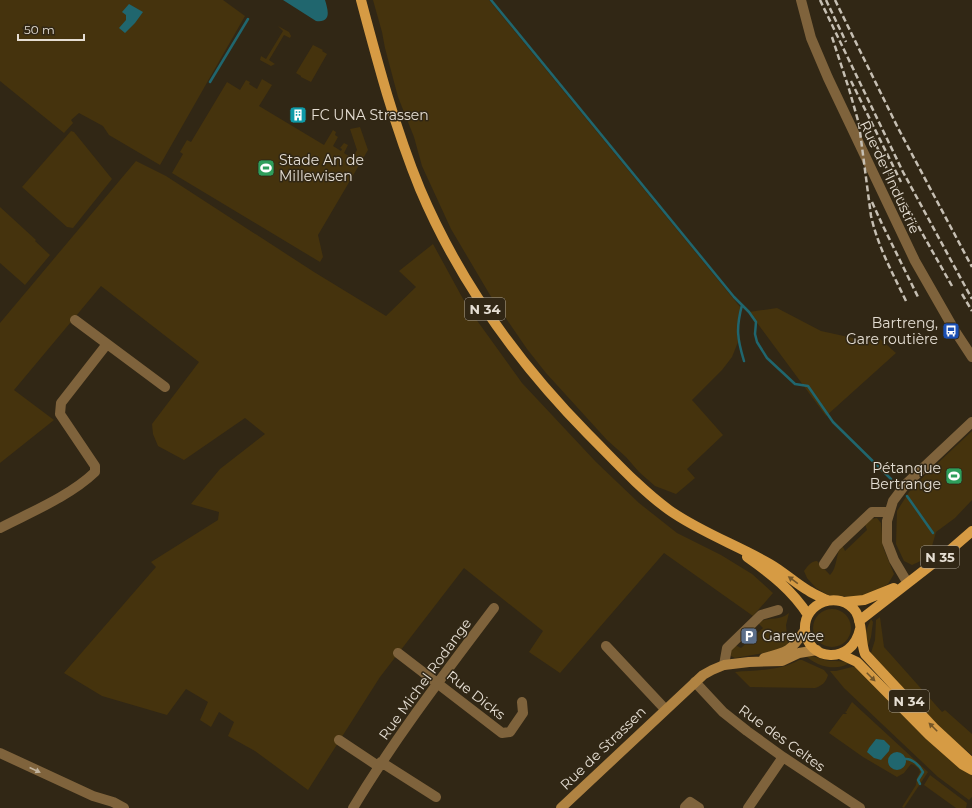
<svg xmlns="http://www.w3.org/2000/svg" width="972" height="808" viewBox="0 0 972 808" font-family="Montserrat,sans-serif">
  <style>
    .green { fill: #45330d }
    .water { fill: #20666e }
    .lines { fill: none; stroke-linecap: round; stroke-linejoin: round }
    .stream { stroke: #20666e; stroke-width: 2.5 }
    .minor { stroke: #7f633c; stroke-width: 10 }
    .tertiary { stroke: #7f633c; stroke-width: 10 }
    .secondary { stroke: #b08342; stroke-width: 10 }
    .primary { stroke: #d69b44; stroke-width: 10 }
    .rail { stroke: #c6bfb3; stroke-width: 2.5; stroke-dasharray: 6 3; stroke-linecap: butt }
    .oneway { fill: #735528 }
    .oneway2 { fill: #c1b39e }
    .labels { text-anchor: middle; stroke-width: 3; stroke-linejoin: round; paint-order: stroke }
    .shield { fill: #312715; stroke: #afa79a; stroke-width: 1 }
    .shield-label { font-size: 13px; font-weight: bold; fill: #e5ded3 }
    .poi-label { font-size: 14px; fill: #e5ded3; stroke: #312715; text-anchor: start }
    .street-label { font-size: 14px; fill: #e5ded3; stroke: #312715 }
  </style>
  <rect width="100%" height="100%" fill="#312715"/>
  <path class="green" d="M0 0H223L245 16 160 165 109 135 103 126 79 113 71 120 73 123 64 133 0 81Z
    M373 0H489L741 308 737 334 738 342 732 357 722 370 692 400 723 435 687 469 695 478 676 494 655 486 639 472 626 457 607 440 546 373 527 349 490 295 451 229 422 166 414 137 398 97 385 48 382 32Z
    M278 26 289 32 291 36 290 38 284 35 269 60 275 64 271 66 260 60 261 56 266 59 283 31Z
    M313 45 323 50 322 51 327 54 311 82 301 77V76L296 73Z
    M262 79 272 85 259 106 324 145 333 130 336 132 335 135 338 137 333 146 341 151 342 149 340 148 344 143 348 145 344 153 352 158 357 150 350 129 360 127 368 150 318 235 323 257 320 262 172 173 183 154 180 152 187 140 191 142 227 82 240 90 246 80 250 82 249 84 257 89Z
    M71 131 74 132 112 179 73 228 67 227 22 187Z
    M136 161 166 176 314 272 386 316 416 287 399 271 433 244 468 308 522 383 596 462 639 503 677 533 721 555 752 574 773 593 753 616 664 553 560 673 529 652 543 631 464 568 380 677 308 790 255 751 228 736 234 722 219 712 211 727 200 720 208 702 186 689 167 715 102 696 64 673 156 567 151 562 218 520 219 512 191 504 220 469 265 434 245 418 184 460 158 446 153 434 152 424 199 362 101 286 14 390 54 420 0 463V323Z
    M0 207 36 240 35 241 50 255 25 285 0 263Z
    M777 308 821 331 876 343 879 338 896 353 826 416 749 312Z
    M972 431V500L955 518 936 532 929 557 912 565 904 561 896 544 897 511 909 492 924 476Z
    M877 518 881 523 883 547 894 574 888 584 863 599H855L843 596 828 595 816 588 807 578 804 571C807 567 811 561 817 561L830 575C838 567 835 554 842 545L845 551 867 530 865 524 871 519Z
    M813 628a19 19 0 1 1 38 0a19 19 0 1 1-38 0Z
    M789 613 786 625 788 644 775 651 735 658 731 656 730 650 735 645 741 648 763 628 758 623C768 616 778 622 789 613Z
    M880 617 884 647 942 712 945 710 972 734V755L939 728 871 653 875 640 876 620Z
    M871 619 873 622 871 637 868 646 865 633Z
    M805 655C814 655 822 660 830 661 837 661 843 661 849 663 837 672 815 666 805 655Z
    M799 660H802L824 670 828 675C826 682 822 686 815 688L750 687 735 672C756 670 780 671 799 660Z
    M856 666 972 774V797L969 800 938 777 844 688 830 671H836Z
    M852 702 928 772 904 808 902 807 916 785 917 778 920 772 919 769 914 765 911 764 904 773 897 777 863 757 829 733 843 714H847L845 712 847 711V710Z
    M930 775 967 803 966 808H956L924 785Z"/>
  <path class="water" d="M283 0H325C328 10 332 23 316 21Z
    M129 4 143 12 135 23 125 33 119 28 126 20V15L122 12Z
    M876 739 884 740 890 746 889 751 881 760 874 758 867 752 869 748Z
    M888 761a9 9 0 1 1 18 0a9 9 0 1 1-18 0Z"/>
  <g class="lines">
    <path class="stream" d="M491 0 734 297 749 312 756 322 755 334 757 342 767 358 795 384 808 386 833 422 891 479
      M210 82 248 19
      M742 305C736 328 737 338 744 361
      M907 496 933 533
      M905 759C912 758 920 766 923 772L918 780 920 784"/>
    <path class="minor" d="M75 320 165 387
      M0 528C31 512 70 496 95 472V466L60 414 61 403 107 344
      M824 564 836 546 872 512H889
      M606 646 665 709
      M398 653 502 733 510 732 523 713 522 702
      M724 665 727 648 761 615 778 610
      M695 682 723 712 747 731 783 757 860 808
      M339 740 378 766
      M0 753 93 796 113 802 124 808
      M381 762 436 797
      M685 807 690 802 699 808
      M353 808C395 738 445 673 494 608
      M748 808 783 757"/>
    <path class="tertiary" d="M801 0 811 38 828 78 915 261 955 331 972 357
      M907 582 894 560 887 542V521L893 501 905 485 972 422"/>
    <path class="secondary" d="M764 658C788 652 791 651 805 630
      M561 808 703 675 712 670 724 665 749 662 782 661 799 653 817 650"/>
    <path class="primary" d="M361 0C378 64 395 128 420 189 459 281 518 363 588 434 614 460 639 488 669 510 700 532 737 545 770 564 784 572 795 583 809 591 815 595 821 597 827 600
      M747 557C771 574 792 590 808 615
      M844 602 864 600 894 588
      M859 621 949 551 972 531
      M860 629C852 666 807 661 805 630 803 602 840 589 856 612 863 624 860 641 865 654L934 728 972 763
      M840 654 857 662 929 735 963 765 972 770"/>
    <path class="rail" d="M820 0 903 172 972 299
      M826 0 846 42
      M835 0 898 128 972 267
      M832 37 849 89 859 124 871 216C878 247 893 274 907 303
      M851 81 901 182
      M873 138 891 178 952 286
      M872 202 882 224 919 299
      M962 294 972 311"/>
  </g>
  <defs><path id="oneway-solid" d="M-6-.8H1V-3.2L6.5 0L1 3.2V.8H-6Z"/></defs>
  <g class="oneway">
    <use href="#oneway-solid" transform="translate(793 580) rotate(-144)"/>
    <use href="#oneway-solid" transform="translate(871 677) rotate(45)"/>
    <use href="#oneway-solid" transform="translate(933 727) rotate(-135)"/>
  </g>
  <use class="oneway2" href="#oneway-solid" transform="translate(35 770) rotate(25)"/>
  <defs>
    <g id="building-square" transform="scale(0.9)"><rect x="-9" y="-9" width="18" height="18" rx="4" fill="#0f9aa8" stroke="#312715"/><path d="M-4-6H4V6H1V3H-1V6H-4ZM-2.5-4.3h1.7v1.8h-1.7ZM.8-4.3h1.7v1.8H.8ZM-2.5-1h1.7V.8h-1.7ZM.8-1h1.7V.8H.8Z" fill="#fff"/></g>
    <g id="stadium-square" transform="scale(0.9)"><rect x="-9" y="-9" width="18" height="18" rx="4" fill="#2e9e5b" stroke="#312715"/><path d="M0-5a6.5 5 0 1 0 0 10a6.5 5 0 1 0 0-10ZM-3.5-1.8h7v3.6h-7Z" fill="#fff"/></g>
    <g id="bus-square" transform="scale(0.9)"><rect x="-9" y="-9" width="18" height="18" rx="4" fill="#1a4fb4" stroke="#312715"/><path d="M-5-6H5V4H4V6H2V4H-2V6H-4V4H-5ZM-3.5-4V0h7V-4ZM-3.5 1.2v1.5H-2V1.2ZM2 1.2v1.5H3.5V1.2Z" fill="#fff"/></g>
    <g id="parking-square" transform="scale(0.9)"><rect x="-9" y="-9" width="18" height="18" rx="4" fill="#5c6f8a" stroke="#312715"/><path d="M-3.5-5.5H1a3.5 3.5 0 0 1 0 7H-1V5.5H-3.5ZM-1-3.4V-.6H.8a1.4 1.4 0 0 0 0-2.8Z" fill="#fff"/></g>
  </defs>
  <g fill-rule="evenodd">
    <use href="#building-square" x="298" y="115"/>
    <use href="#stadium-square" x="266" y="168"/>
    <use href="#bus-square" x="951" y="331"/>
    <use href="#stadium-square" x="954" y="476"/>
    <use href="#parking-square" x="749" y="636"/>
  </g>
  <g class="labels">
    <g class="shield">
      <rect x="465" y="298" width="40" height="22" rx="3"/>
      <rect x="921" y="546" width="38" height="22" rx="3"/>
      <rect x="889" y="690" width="40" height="22" rx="3"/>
    </g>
    <g class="shield-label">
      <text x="485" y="314">N 34</text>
      <text x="940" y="562">N 35</text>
      <text x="909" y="706">N 34</text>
    </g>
    <g class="poi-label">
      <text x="311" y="120">FC UNA Strassen</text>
      <text x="279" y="165">Stade An de<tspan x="279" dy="16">Millewisen</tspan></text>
      <text x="938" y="328" text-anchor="end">Bartreng,<tspan x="938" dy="16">Gare routière</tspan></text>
      <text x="941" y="473" text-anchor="end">Pétanque<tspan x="941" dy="16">Bertrange</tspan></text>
      <text x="762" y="641">Garewee</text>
    </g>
    <g class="street-label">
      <text transform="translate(890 177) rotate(65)" y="5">Rue de l'Industrie</text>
      <text transform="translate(425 679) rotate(-54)" y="5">Rue Michel Rodange</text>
      <text transform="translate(476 695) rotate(38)" y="5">Rue Dicks</text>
      <text transform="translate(782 738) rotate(36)" y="5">Rue des Celtes</text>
      <text transform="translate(603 748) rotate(-44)" y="5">Rue de Strassen</text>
    </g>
  </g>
  <path d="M18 34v6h66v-6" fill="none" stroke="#e5ded3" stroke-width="2"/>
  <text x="24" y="34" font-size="12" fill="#e5ded3" stroke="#312715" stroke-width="3" paint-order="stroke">50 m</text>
</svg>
